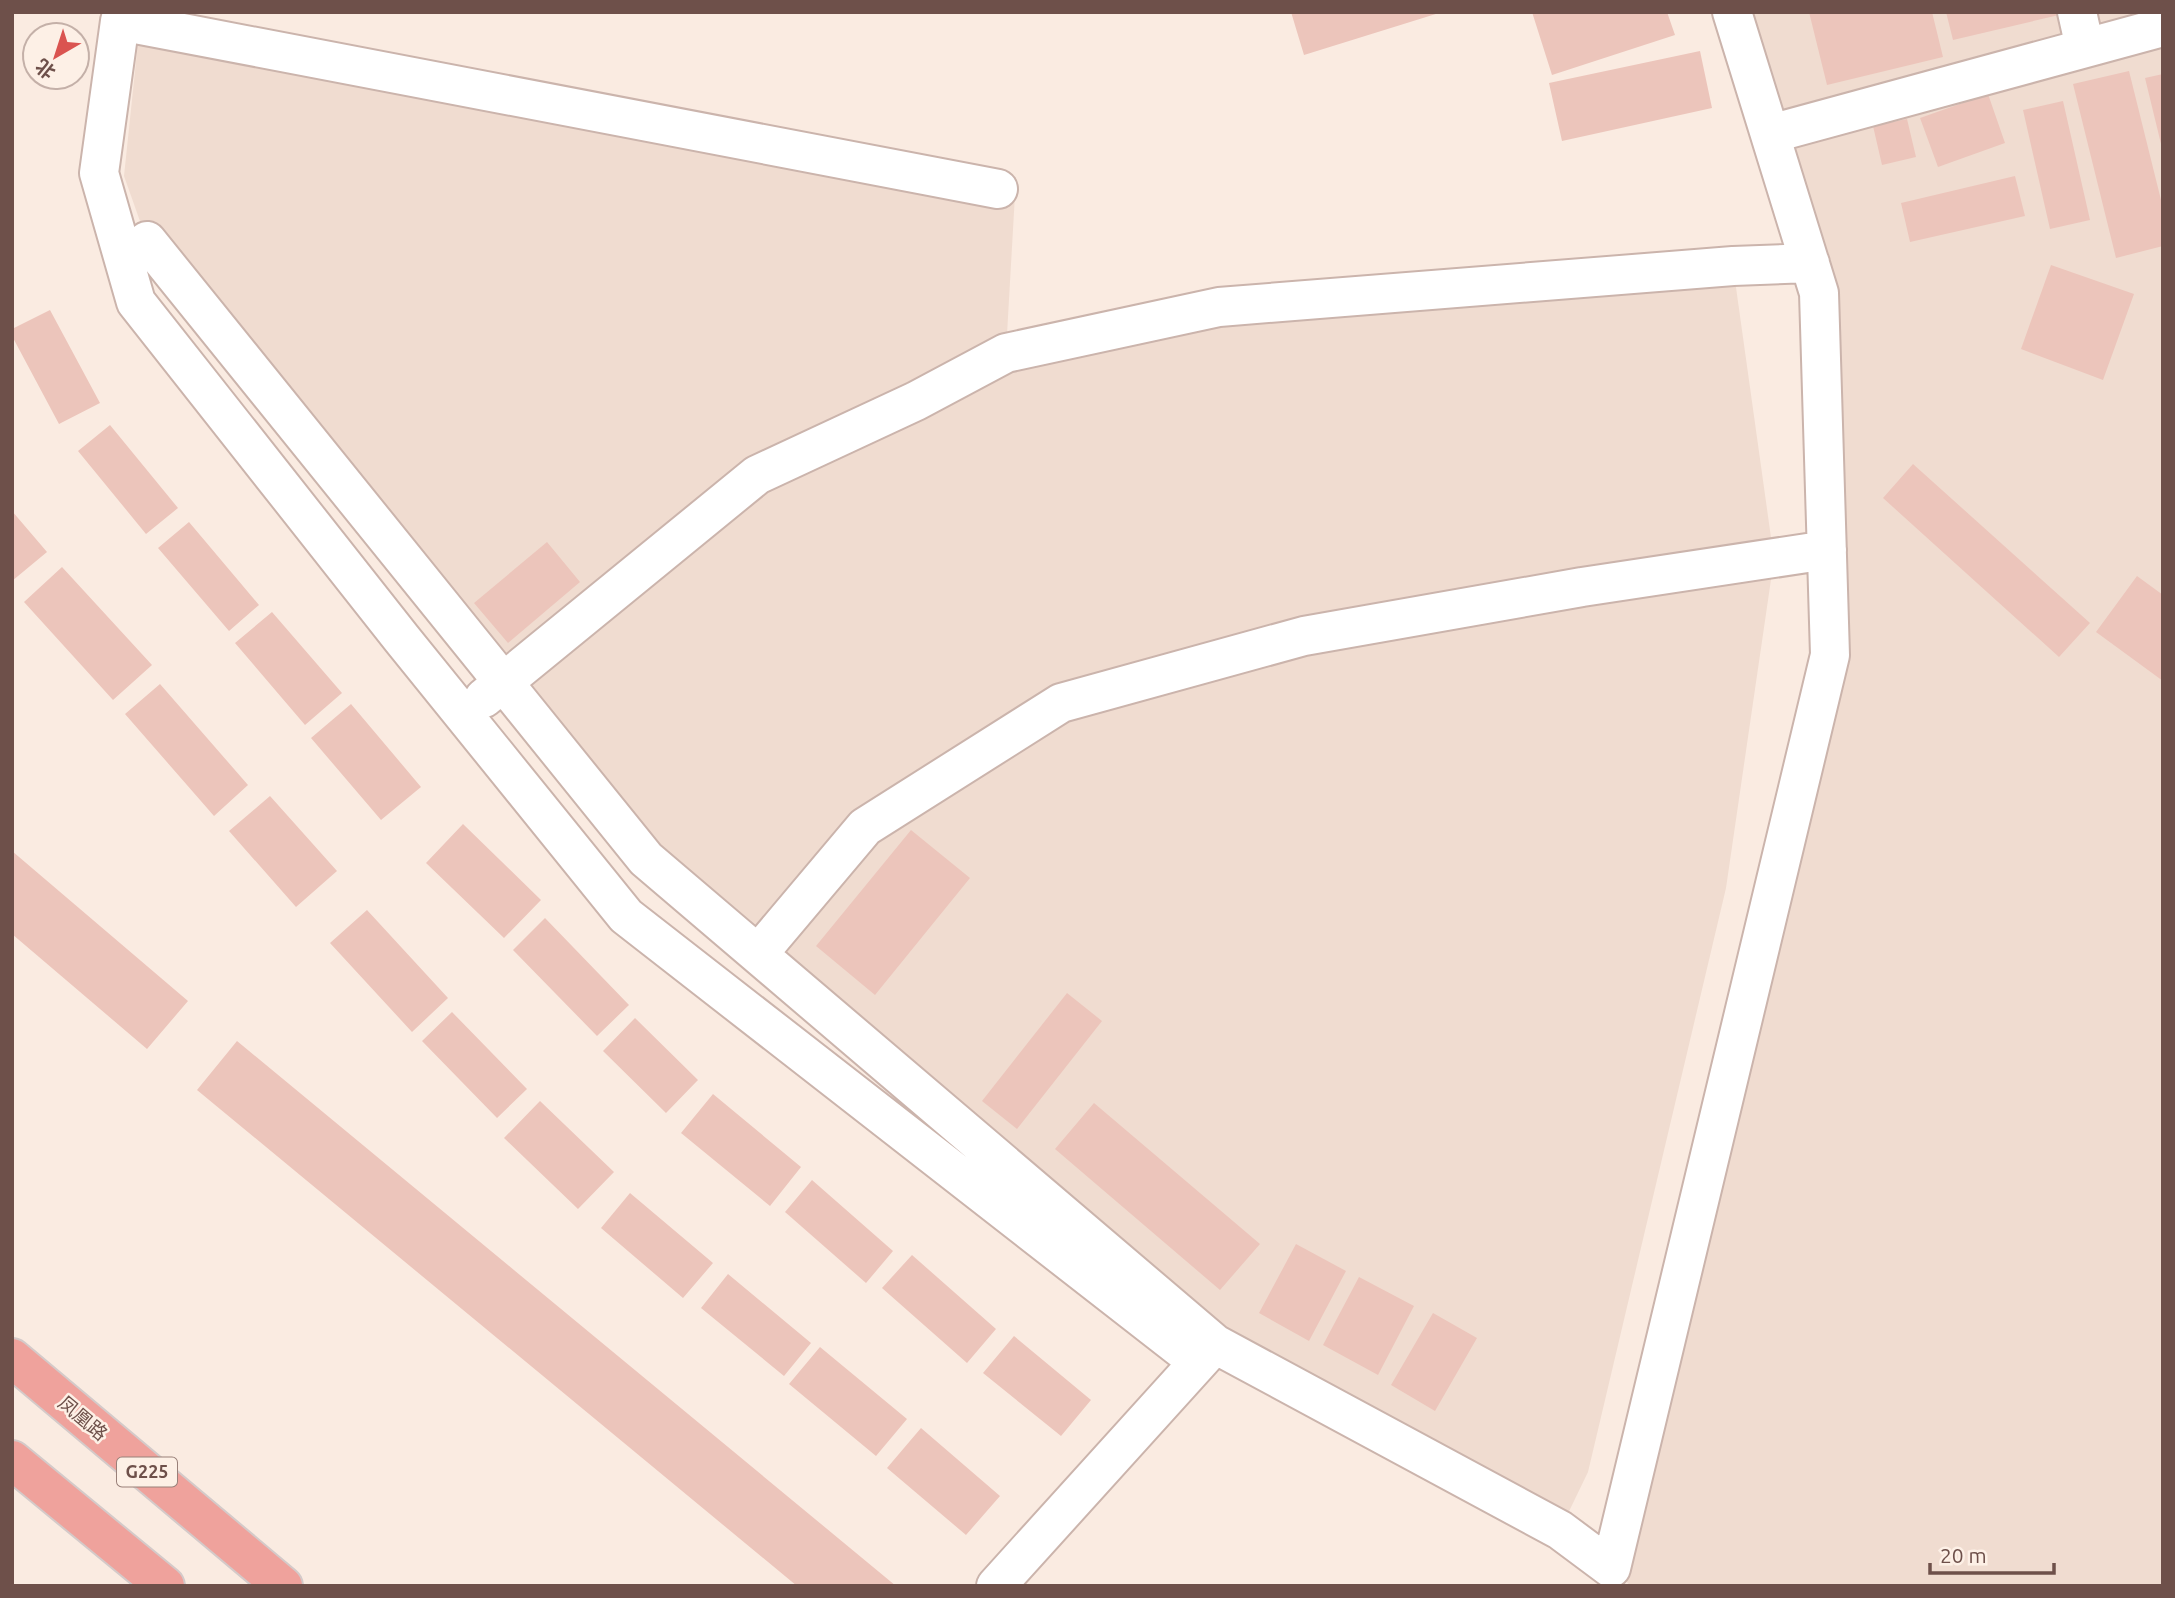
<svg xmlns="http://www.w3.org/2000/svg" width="2175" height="1598" viewBox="0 0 2175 1598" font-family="Ubuntu,'Noto Sans SC',sans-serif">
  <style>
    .residential { fill: #f0dcd0 }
    .building { fill: #ecc5bb }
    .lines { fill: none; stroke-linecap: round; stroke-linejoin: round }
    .minor-casing { stroke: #cbb4ac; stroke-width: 42 }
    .highway-casing { stroke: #d4cac9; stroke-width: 42 }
    .minor { stroke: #fff; stroke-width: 38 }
    .highway { stroke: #efa29c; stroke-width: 38 }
    .labels { text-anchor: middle; stroke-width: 5; stroke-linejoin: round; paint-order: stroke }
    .shield { fill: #fdf0e6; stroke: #998079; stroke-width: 2 }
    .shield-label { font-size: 18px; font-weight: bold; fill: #6e504a }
    .street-label { font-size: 19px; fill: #6e504a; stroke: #fdf0e6 }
  </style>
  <rect width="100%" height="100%" fill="#faebe1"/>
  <path class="residential" d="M1732 12H2163V1586H1631L1611 1568 1827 670 1819 293Z
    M141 14 1016 177 1006 352 1219 307 1733 266 1774 559 1726 888 1588 1472 1560 1530 1215 1344 646 859 147 241 124 176Z"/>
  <path class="building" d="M1291 12H1438L1439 13 1304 55Z
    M1532 12H1667L1675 35 1552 75Z
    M1809 12H1932L1943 57 1827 85Z
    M1946 12H2058L2059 15 1953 40Z
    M1700 51 1712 108 1562 141 1549 83Z
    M2129 71 2163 208V246L2116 258 2073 84Z
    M2163 74V148H2162L2145 78Z
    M1988 94 2005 143 1938 167 1920 118Z
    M2063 101 2090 220 2050 229 2023 110Z
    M1907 119 1916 157 1882 165 1873 126Z
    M2015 176 2025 216 1910 242 1901 203Z
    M2051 265 2134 294 2103 380 2021 349Z
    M50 310 100 403 59 424 12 336V329Z
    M110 425 178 508 146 534 78 451Z
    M1913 464 2090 623 2059 657 1883 498Z
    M12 511 47 552 12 581Z
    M189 522 259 605 229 631 158 548Z
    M547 542 580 582 508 643 474 603Z
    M62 567 152 665 113 700 24 602Z
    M2137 576 2163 595V681L2096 632Z
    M272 612 342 693 305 725 235 643Z
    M160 684 248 785 214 816 125 714Z
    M351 704 421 787 381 820 311 738Z
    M270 796 337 871 296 907 229 831Z
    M463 824 541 900 504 938 426 863Z
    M911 830 970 878 875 995 816 946Z
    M12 851 188 1001 147 1049 12 934Z
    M367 910 448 998 412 1032 330 943Z
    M545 918 629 1005 597 1036 513 950Z
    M1067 993 1102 1021 1017 1129 982 1101Z
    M452 1012 527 1089 497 1118 422 1041Z
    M635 1018 698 1080 666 1113 603 1051Z
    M237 1041 896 1586H797L197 1090Z
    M713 1094 801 1167 770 1206 681 1133Z
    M540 1101 614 1172 578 1209 504 1138Z
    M1094 1103 1260 1244 1220 1290 1055 1149Z
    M812 1180 893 1251 866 1283 785 1212Z
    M630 1193 713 1263 683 1298 601 1228Z
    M1296 1244 1346 1271 1309 1341 1259 1313Z
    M912 1255 996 1329 967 1363 882 1288Z
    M728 1274 811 1343 784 1376 701 1308Z
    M1359 1277 1414 1306 1378 1375 1323 1345Z
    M1433 1313 1477 1338 1435 1411 1391 1385Z
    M1014 1336 1091 1400 1061 1436 983 1373Z
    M820 1347 907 1419 876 1456 789 1384Z
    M921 1428 1000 1496 966 1535 887 1468Z"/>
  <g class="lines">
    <g class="minor-casing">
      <path id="minor" d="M2077 12 2085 48
        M1770 134 2163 27
        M998 189 120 21 99 173 136 302 402 639 626 916 1183 1350
        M147 241 646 859 1215 1344 1560 1530 1611 1568 1830 655 1819 293 1732 12
        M484 698 757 475 916 401 1006 353 1219 307 1733 266 1810 263
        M758 954 865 827 1061 703 1304 636 1582 587 1827 550
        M996 1586 1215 1344"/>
    </g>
    <g class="highway-casing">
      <path id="highway" d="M12 1358 283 1586
        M12 1460 165 1586"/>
    </g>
    <use href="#minor" class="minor"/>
    <use href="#highway" class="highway"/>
  </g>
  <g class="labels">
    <rect class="shield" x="117" y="1457.5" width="60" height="29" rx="5"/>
    <g class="shield-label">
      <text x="147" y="1478">G225</text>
    </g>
    <g class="street-label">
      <text transform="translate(83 1418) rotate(40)" y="7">凤凰路</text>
    </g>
  </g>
  <rect width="2175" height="1598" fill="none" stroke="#6e504a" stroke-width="28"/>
  <g transform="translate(56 56) rotate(219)"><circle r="33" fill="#fdf0e6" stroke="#c4b0a8" stroke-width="2"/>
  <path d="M0-5L12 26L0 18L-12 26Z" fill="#da5450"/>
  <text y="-10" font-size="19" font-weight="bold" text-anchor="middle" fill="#6e504a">北</text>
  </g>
  <path d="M1930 1563v10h124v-10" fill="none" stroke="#6e504a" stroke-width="3.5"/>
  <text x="1940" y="1563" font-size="21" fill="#6e504a" stroke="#fdf0e6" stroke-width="5" paint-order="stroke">20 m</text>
</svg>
